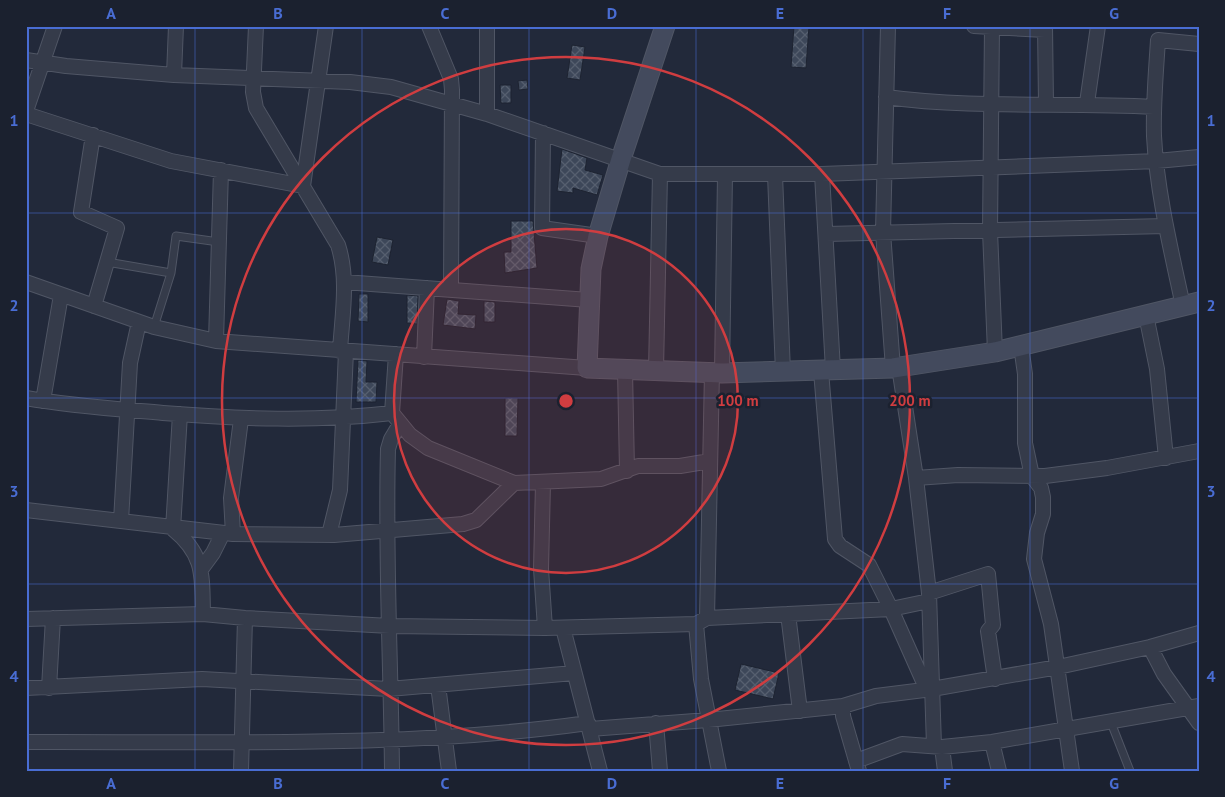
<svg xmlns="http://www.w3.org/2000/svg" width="1225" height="797" viewBox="0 0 1225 797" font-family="'PT Sans',sans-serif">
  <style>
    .building { fill: url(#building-cross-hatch); stroke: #1d2331 }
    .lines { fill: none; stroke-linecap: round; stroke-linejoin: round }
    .service-casing { stroke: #505665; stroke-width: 9 }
    .minor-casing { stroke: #505665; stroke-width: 16 }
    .secondary-casing { stroke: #505665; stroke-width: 21 }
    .service { stroke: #353b4a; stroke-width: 7 }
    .minor { stroke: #353b4a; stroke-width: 14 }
    .secondary { stroke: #434a5d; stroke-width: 19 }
    .grid { fill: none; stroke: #496dd3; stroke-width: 1; stroke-opacity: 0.55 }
    .ring { fill: none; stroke: #d03d40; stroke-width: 2.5 }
    .centre { fill: #d03d40; stroke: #1b212f; stroke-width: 2.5 }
    .ring-label { font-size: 15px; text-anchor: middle; font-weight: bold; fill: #d03d40; stroke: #1b212f; stroke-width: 5; stroke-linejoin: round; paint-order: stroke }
    .neatline { fill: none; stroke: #496dd3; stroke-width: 2 }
    .grid-label { font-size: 16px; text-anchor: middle; font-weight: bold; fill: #496dd3 }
  </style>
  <defs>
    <pattern id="building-cross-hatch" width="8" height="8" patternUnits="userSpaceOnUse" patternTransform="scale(1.25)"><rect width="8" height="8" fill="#3d4759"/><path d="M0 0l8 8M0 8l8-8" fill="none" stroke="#565f6f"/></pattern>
  </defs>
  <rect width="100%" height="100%" fill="#22293a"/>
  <path class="building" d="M794 26H809L806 68 791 67Z
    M572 45 585 47 580 80 567 78Z
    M527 80 528 89 519 90 518 81Z
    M500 85H511V103H501Z
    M562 149 587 158 585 170 603 175 597 195 573 188V193L557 191Z
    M511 221H533L537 268 505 273 504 252H511Z
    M377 237 393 240 388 265 372 262Z
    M359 294H368V322L358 321Z
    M407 295 418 296 417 324 407 323Z
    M447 299 459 301 458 314 476 315 475 329 443 325Z
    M484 301 495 302V322H484Z
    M358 360 367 361 366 382H377L376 402H356Z
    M505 398H518L517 436H505Z
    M741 664 779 673 773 699 735 690Z"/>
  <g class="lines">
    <g class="service-casing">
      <path id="service" d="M107 262 171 273
        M154 327 171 273 176 236 219 242
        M1110 720 1130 771"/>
    </g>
    <g class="minor-casing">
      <path id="minor" d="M256 26 253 92 256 108 338 245C349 279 342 316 340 351
        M429 26 451 79 452 90 451 290
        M487 26V114
        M888 26 883 232 893 368
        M974 26 1045 30
        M992 26 990 231 995 352
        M1045 26 1046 104
        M26 60 66 66 174 75 350 82 391 87 487 114 660 174H822L1157 161 1199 157
        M174 75 176 26
        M886 97C975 109 1064 102 1154 107
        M1087 103 1098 26
        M26 111 55 26
        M26 114 171 161 303 186 326 26
        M543 133 542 228 598 236
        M93 135 81 212 117 228 94 306
        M822 174 833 370
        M775 175 783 372
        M826 234 1166 226
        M26 282 154 327 216 341 587 368
        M344 282 589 300
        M1183 306C1171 250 1157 193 1154 136 1153 104 1156 72 1158 40L1199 44
        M1146 315 1157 369 1166 458
        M216 341 221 170
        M1021 346 1025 374V443L1032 476 1041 488 1043 497V514L1037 533 1034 559 1051 624 1072 771
        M396 354 392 413 410 435 428 448 514 483 601 479 638 466H680L710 461
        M424 357 427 288
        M899 367 916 478 929 593 934 746
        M625 370 627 471
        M656 371 660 174
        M821 371 835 539 840 546 869 565 891 609 927 690
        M722 373 725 175
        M26 398C71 406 117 409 163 413 240 419 315 422 392 413
        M43 401 61 295
        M180 414 173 529C205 555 202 576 203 614
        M916 478 958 475 1045 476 1107 468 1199 451
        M543 483 541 569 545 628
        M26 510 233 534 334 535 463 524 476 520 514 483
        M121 521 130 363 139 322
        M233 534 231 498 241 419
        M329 535 340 490 346 351
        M202 568 213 553 223 533
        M929 593 988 574 993 625 988 631 995 679
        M788 614 800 711
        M707 618 712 372
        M26 619 203 614 245 618 390 626 545 628 696 624 707 618 891 609 929 601
        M696 624 701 679 719 771
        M563 628 600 771
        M1150 647 1164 674 1199 723
        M438 685 449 771
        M26 688 202 679 389 689 574 673
        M49 688 53 618
        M843 706V716L859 771
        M656 723 660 771
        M590 729 708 720 843 706 876 696 932 689 1058 667 1150 647 1199 633
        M26 742C213 741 402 749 588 723
        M992 742 999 771
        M942 747 945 771
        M856 761 902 744 942 747 992 742 1199 706
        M241 771 245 618
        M392 771C391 664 385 556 388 449L391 439 400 424"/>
    </g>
    <g class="secondary-casing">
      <path id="secondary" d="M665 26 621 159 598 236 591 269 587 368 722 373 893 368 995 352 1199 302"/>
    </g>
    <use href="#service" class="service"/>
    <use href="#minor" class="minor"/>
    <use href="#secondary" class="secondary"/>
  </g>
  <path class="grid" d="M195 26V771M362 26V771M529 26V771M696 26V771M863 26V771M1030 26V771M26 213H1199M26 398H1199M26 584H1199"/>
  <circle cx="566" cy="401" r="172" fill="#d03d40" fill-opacity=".12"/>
  <g class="ring">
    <circle cx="566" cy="401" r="172"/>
    <circle cx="566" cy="401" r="344"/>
  </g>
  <circle cx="566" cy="401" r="8" class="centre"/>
  <g class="ring-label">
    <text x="738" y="406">100 m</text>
    <text x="910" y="406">200 m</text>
  </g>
  <rect width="1225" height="797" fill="none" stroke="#1b212f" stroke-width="55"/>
  <rect x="28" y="28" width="1170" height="742" class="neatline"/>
  <g class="grid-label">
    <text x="111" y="19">A</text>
    <text x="278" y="19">B</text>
    <text x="445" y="19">C</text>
    <text x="612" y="19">D</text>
    <text x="780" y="19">E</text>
    <text x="947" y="19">F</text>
    <text x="1114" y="19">G</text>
    <text x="14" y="126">1</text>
    <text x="1211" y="126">1</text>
    <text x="14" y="311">2</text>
    <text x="1211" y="311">2</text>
    <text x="14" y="497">3</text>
    <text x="1211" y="497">3</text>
    <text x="14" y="682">4</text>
    <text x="1211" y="682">4</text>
    <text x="111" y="789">A</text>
    <text x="278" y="789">B</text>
    <text x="445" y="789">C</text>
    <text x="612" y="789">D</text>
    <text x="780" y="789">E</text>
    <text x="947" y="789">F</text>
    <text x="1114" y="789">G</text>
  </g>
</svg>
